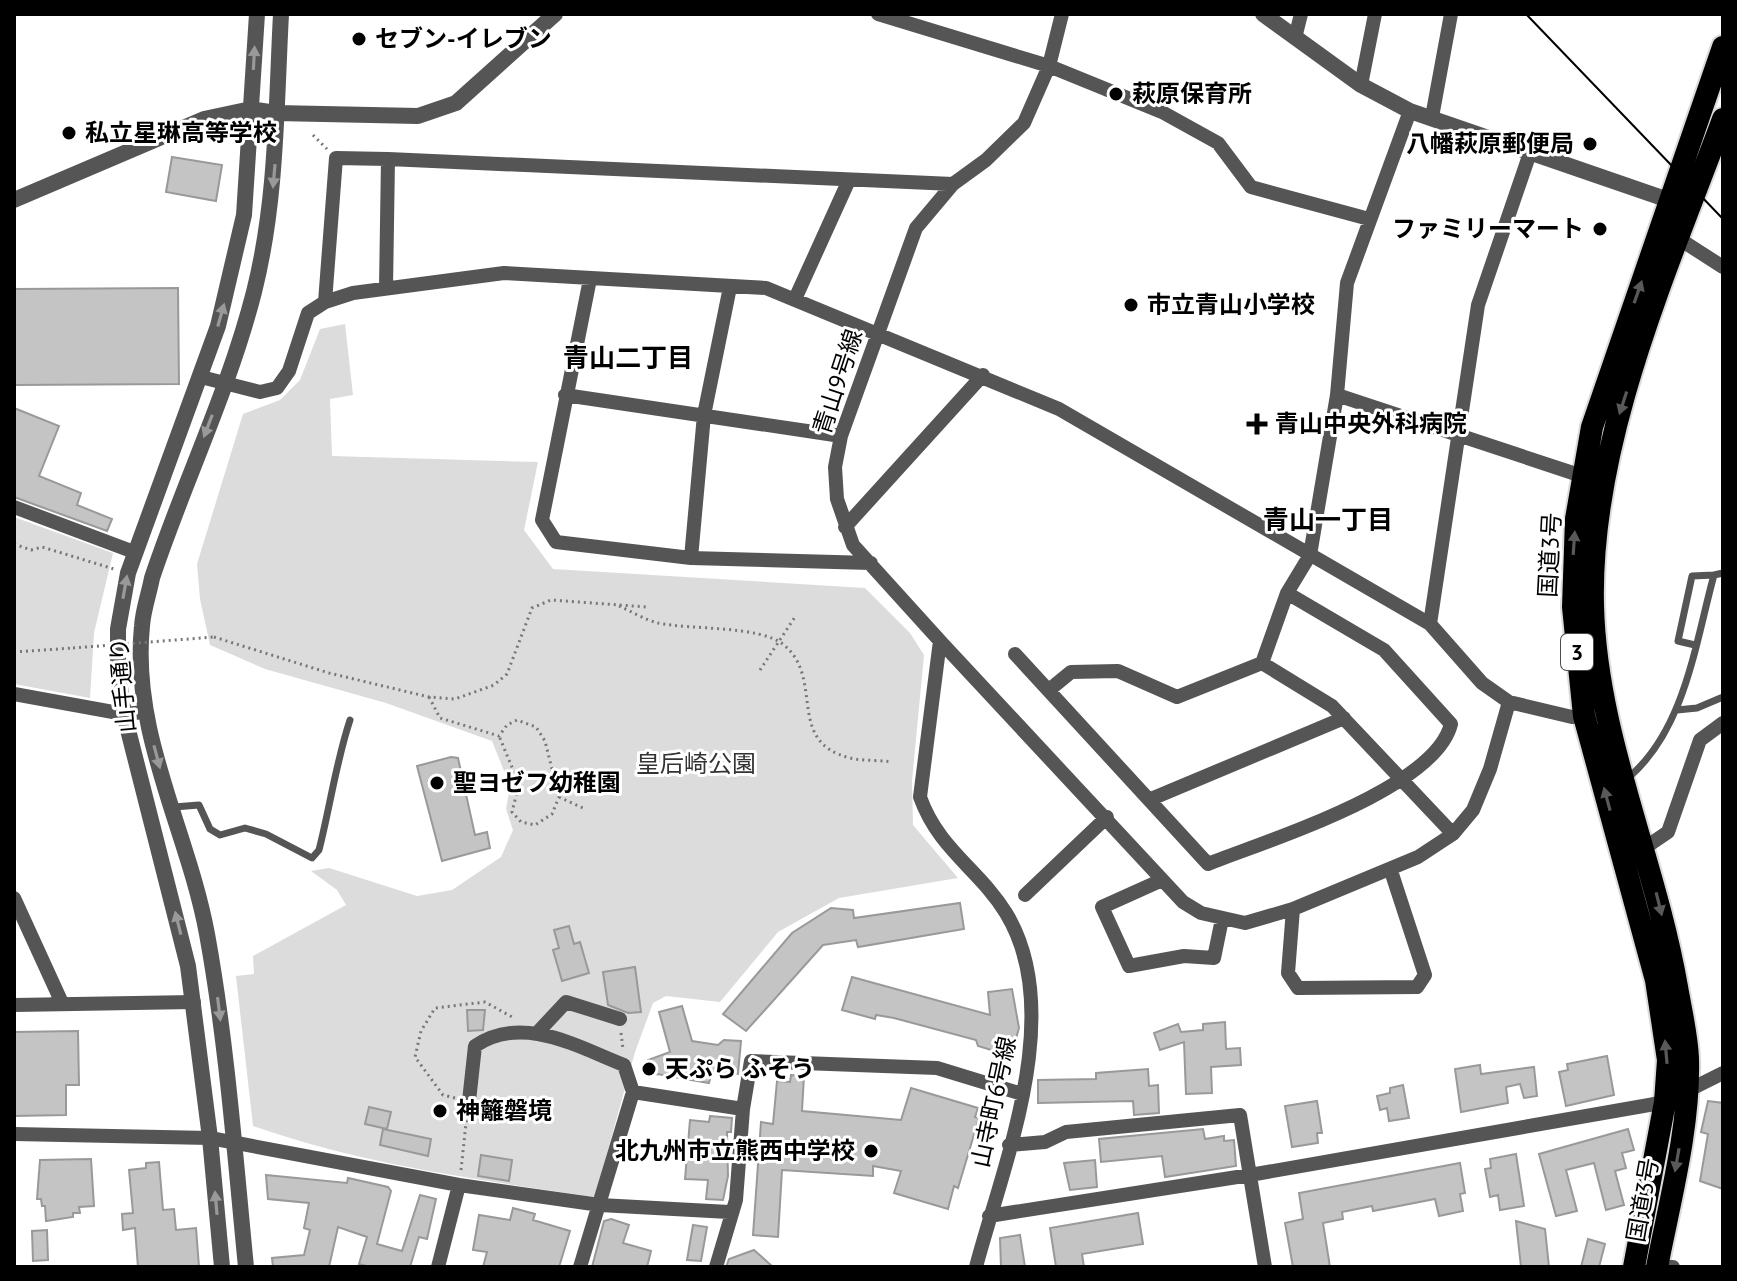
<svg xmlns="http://www.w3.org/2000/svg" width="1737" height="1281" viewBox="0 0 1737 1281" font-family="'PT Sans','Noto Sans JP',sans-serif">
  <style>
    .green { fill: #dcdcdc }
    .building { fill: #c4c4c4; stroke: #999; stroke-width: 2 }
    .lines { fill: none; stroke-linecap: round; stroke-linejoin: round }
    .trunk-casing { stroke: #dbdbdb; stroke-width: 26 }
    .path { stroke: #777; stroke-width: 3; stroke-dasharray: 2 4; stroke-linecap: butt }
    .service { stroke: #555; stroke-width: 7 }
    .minor { stroke: #555; stroke-width: 14 }
    .tertiary { stroke: #555; stroke-width: 16 }
    .trunk { stroke: #000; stroke-width: 22 }
    .tram { stroke: #000; stroke-width: 2 }
    .path-bridge { stroke: #777; stroke-width: 3; stroke-dasharray: 2 4; stroke-linecap: butt }
    .oneway { fill: #999 }
    .oneway2 { fill: #595959 }
    .poi-dot { fill: #000; stroke: #fff; stroke-width: 3 }
    .labels { text-anchor: middle; stroke-width: 6; stroke-linejoin: round; paint-order: stroke }
    .shield { fill: #fff; stroke: #4c4c4c; stroke-width: 2 }
    .shield-label { font-size: 22px; font-weight: bold; fill: #000 }
    .poi-label { font-size: 24px; font-weight: bold; fill: #000; stroke: #fff; text-anchor: start }
    .street-label { font-size: 24px; fill: #000; stroke: #fff }
    .park-label { font-size: 24px; fill: #333; stroke: #fff }
    .neighbourhood-label { font-size: 26px; font-weight: bold; fill: #000; stroke: #fff }
  </style>
  <rect width="100%" height="100%" fill="#fff"/>
  <path class="green" d="M345 324 353 395 330 399 332 456 538 462 524 530 553 569 865 588 910 633 924 655 912 781 913 825 958 878 839 898 778 932 720 1002 666 996 653 1003 635 1052 595 1197C480 1180 363 1165 253 1126L236 976 254 974 253 956 346 905 337 890 311 871 329 868 417 896 452 890 501 857 513 830 506 809 510 786 492 741 386 703 265 669 210 645 200 599 197 564 243 414 280 400 300 380 320 329Z
    M14 517 113 553 94 633 90 698 14 684Z"/>
  <path class="building" d="M172 157 222 165 216 201 166 192Z
    M178 288 179 384 14 385V289Z
    M14 408 59 426 39 476 81 493 77 505 112 519 107 531 14 497Z
    M451 757 458 758 475 835 487 832 490 848 442 861 417 766Z
    M960 903 964 929 858 947 856 940 823 945 746 1031 723 1014 792 933 831 908 853 910 854 918Z
    M569 926 574 944 580 942 589 973 562 981 553 950 559 948 554 930Z
    M635 967 641 1012 628 1013 608 1005 603 972Z
    M852 977 990 1015 988 992 1012 989 1019 1028 1011 1056 978 1046 976 1040 894 1018 876 1015 875 1019 842 1010Z
    M682 1006 692 1041 718 1045 724 1040 741 1041 738 1074 712 1071 709 1083 657 1074 649 1077 644 1065 648 1060 670 1052 659 1012Z
    M467 1010H485L483 1030 468 1031Z
    M1225 1022 1226 1049 1240 1048 1241 1065 1211 1067 1212 1093 1186 1094 1184 1042 1160 1050 1154 1033 1178 1024 1181 1032 1203 1030V1024Z
    M78 1031 79 1085H66V1115L14 1116V1032Z
    M1607 1056 1614 1095 1566 1106 1559 1072 1568 1070 1567 1064Z
    M1480 1065 1481 1074 1534 1067 1537 1096 1524 1098 1520 1084 1506 1087 1508 1103 1461 1112 1455 1069Z
    M1148 1069 1149 1086 1158 1085 1159 1113 1134 1115 1133 1101 1038 1103V1080L1096 1079V1073Z
    M791 1075 804 1076 802 1111 901 1120 911 1088 978 1108 975 1117 979 1118 958 1188 954 1186 948 1209 894 1193 901 1171 873 1166V1176L782 1170 778 1237 753 1235 761 1122 773 1124 777 1081 790 1082Z
    M1403 1085 1409 1118 1389 1121 1387 1108 1380 1110 1377 1096 1390 1093V1088Z
    M1317 1101 1322 1133H1317L1318 1143 1292 1147 1285 1106Z
    M1708 1101 1723 1103V1189L1700 1181 1708 1134 1701 1132Z
    M369 1107 391 1112 387 1129 365 1124Z
    M710 1116 732 1118 731 1132H727L728 1176 723 1200 706 1199 708 1180 685 1179 690 1120 709 1122Z
    M383 1129 431 1139 428 1156 380 1145Z
    M1203 1129 1205 1139 1224 1136V1141L1234 1140 1236 1166 1165 1177 1162 1156 1101 1162 1099 1139Z
    M1628 1129 1634 1150 1622 1153 1626 1168 1615 1171 1624 1205 1606 1210 1594 1163 1566 1170 1577 1211 1556 1216 1539 1154Z
    M1516 1154 1524 1206 1500 1210 1498 1195 1490 1197 1485 1169 1491 1168 1490 1159Z
    M481 1155 512 1160 509 1181 478 1176Z
    M91 1159 94 1206 79 1207 80 1213H73V1217L46 1221 45 1206H42L41 1199H37L40 1160Z
    M1095 1160 1097 1187 1070 1190 1064 1163Z
    M159 1162 163 1210 174 1209 176 1230 196 1228 199 1267H138L135 1228 123 1230 122 1214 133 1213 129 1170 146 1168V1163Z
    M1460 1163 1465 1193 1460 1194 1463 1211 1439 1216 1435 1199 1373 1211 1372 1206 1342 1212 1343 1219 1323 1223 1330 1267H1293L1285 1223 1303 1219 1299 1193Z
    M266 1175 347 1183 348 1178 388 1187 391 1191 377 1244 402 1251 420 1195 436 1199 427 1239 419 1237 410 1267H370L359 1264 367 1237 338 1227 329 1267H273L272 1258 304 1255 310 1230 304 1228 309 1203 268 1199Z
    M513 1208 535 1214 533 1220 570 1231 559 1267H483L487 1252 473 1250 479 1215 510 1220Z
    M1138 1213 1143 1244 1082 1254 1084 1267H1056L1050 1228Z
    M611 1219 629 1225 623 1243 651 1251 647 1267H592L604 1221Z
    M1516 1221 1545 1229 1549 1267H1521Z
    M693 1225 707 1227 701 1261 687 1260Z
    M47 1230 48 1260 33 1261 32 1231Z
    M1020 1235 1025 1267H1001L1000 1238Z
    M1588 1239 1605 1244 1599 1267H1581Z
    M754 1250 773 1267H726L729 1259Z"/>
  <g class="lines">
    <g class="trunk-casing">
      <path id="trunk" d="M1634 1267 1665 1102 1668 1060 1656 980 1584 716 1573 607 1576 519 1592 427 1723 47
        M1657 1267C1670 1200 1690 1127 1688 1058 1687 1035 1681 1010 1677 987 1655 859 1596 736 1593 605 1589 442 1667 270 1723 119"/>
    </g>
    <path class="path" d="M313 135 327 149
      M14 544 31 550 42 547 114 569
      M619 606C631 611 645 620 658 623 690 630 760 625 784 645 825 679 785 742 850 758 863 761 879 760 892 762
      M214 637 329 673 429 697 455 699 494 685 507 674 532 608 551 600 647 607
      M14 652 73 648
      M760 670 795 617
      M429 697 440 718 499 736 507 725 517 720 536 727 545 741 559 797 552 814 535 825 521 822 512 812 519 784 499 736
      M559 797 583 808
      M621 1033 623 1049
      M455 1098 443 1095 415 1057 421 1031 435 1008 485 1002 514 1018
      M461 1170 467 1114"/>
    <path class="service" d="M1695 645 1678 641 1692 576 1714 575
      M1677 710 1697 708 1723 697
      M1628 778C1685 730 1695 644 1714 575L1723 573
      M174 807 199 805 210 829 220 835 245 828 266 834 312 858 319 850C330 807 336 762 350 720"/>
    <path class="minor" d="M878 14 1049 66 1162 112 1218 143 1251 187 1369 219
      M1295 38 1301 14
      M1361 85 1375 14
      M1410 111 1347 283 1337 395 1310 555 1287 593 1262 663 1332 706 1453 834
      M1432 117 1451 14
      M1673 235 1723 267
      M590 279 542 520 556 542 691 558 871 563
      M386 288 388 159 953 184
      M795 299 849 180
      M325 302 336 158 388 159
      M201 377 260 392 277 388 289 371 308 313 325 302 353 293 504 273 766 288 1059 409 1430 624 1482 683 1509 702 1572 717 1607 712
      M565 395 841 436
      M1337 395 1582 476
      M14 507 134 552
      M845 527 983 375
      M691 558 704 415 730 287
      M1430 624 1478 305 1530 153
      M940 641 1183 902 1201 913 1245 923 1293 909 1418 857 1453 834 1473 810 1490 769 1509 702
      M1015 654 1208 864C1268 840 1435 789 1451 724L1384 650 1287 593
      M1049 690 1071 672 1118 671 1177 697 1262 663
      M14 694 124 714 145 712
      M1151 799 1344 718
      M1643 849 1668 832 1700 740 1723 723
      M1162 880 1102 907 1129 966 1184 956 1214 958 1222 919
      M1025 895 1107 817
      M14 898 62 1003
      M1293 909 1288 973 1298 988 1417 987 1425 975 1391 871
      M14 1005 194 1002
      M538 1032 566 1002 620 1019
      M469 1101 475 1046C522 1014 576 1046 624 1065L633 1092
      M14 1134 210 1138 459 1185 600 1205 729 1212
      M1009 1145 1045 1142 1066 1132 1240 1115 1265 1267
      M989 1216 1250 1175 1649 1105 1665 1102 1723 1073
      M438 1267 459 1185
      M580 1267 633 1092 743 1109
      M716 1267 736 1200 743 1109 751 1061 937 1068 1022 1094
      M976 1267C1003 1165 1067 1013 1006 913 979 869 939 850 920 797L940 641 853 545 837 499 835 467 841 436 916 228 953 184 986 160 1024 123 1049 66 1062 14
      M1654 1267H1673"/>
    <path class="tertiary" d="M1263 14 1361 85 1410 111 1680 204
      M14 200 204 119 251 109 276 113 418 116 456 103 555 14
      M222 1267 210 1138 188 966 124 714 118 673V629L128 573 218 326 244 215 257 14
      M246 1267C235 1156 227 1044 207 934 188 831 131 734 142 626 143 610 149 594 152 578 184 482 229 390 254 292 277 201 276 107 281 14"/>
    <use href="#trunk" class="trunk"/>
    <path class="tram" d="M1526 14 1723 219"/>
    <path class="path-bridge" d="M73 648 214 637"/>
  </g>
  <defs><path id="oneway-solid" d="M-6-.8H1V-3.2L6.5 0L1 3.2V.8H-6Z" transform="scale(2)"/></defs>
  <g class="oneway">
    <use href="#oneway-solid" transform="translate(254 58) rotate(-87)"/>
    <use href="#oneway-solid" transform="translate(274 176) rotate(95)"/>
    <use href="#oneway-solid" transform="translate(221 315) rotate(-74)"/>
    <use href="#oneway-solid" transform="translate(208 426) rotate(111)"/>
    <use href="#oneway-solid" transform="translate(125 587) rotate(-80)"/>
    <use href="#oneway-solid" transform="translate(157 757) rotate(75)"/>
    <use href="#oneway-solid" transform="translate(178 923) rotate(-104)"/>
    <use href="#oneway-solid" transform="translate(219 1009) rotate(83)"/>
    <use href="#oneway-solid" transform="translate(216 1203) rotate(-95)"/>
  </g>
  <g class="oneway2">
    <use href="#oneway-solid" transform="translate(1638 292) rotate(-71)"/>
    <use href="#oneway-solid" transform="translate(1623 403) rotate(108)"/>
    <use href="#oneway-solid" transform="translate(1574 543) rotate(-86)"/>
    <use href="#oneway-solid" transform="translate(1607 799) rotate(-105)"/>
    <use href="#oneway-solid" transform="translate(1659 904) rotate(76)"/>
    <use href="#oneway-solid" transform="translate(1666 1052) rotate(-95)"/>
    <use href="#oneway-solid" transform="translate(1677 1160) rotate(100)"/>
  </g>
  <g class="poi-dot">
    <circle cx="359" cy="39" r="8"/>
    <circle cx="1116" cy="94" r="8"/>
    <circle cx="69" cy="133" r="8"/>
    <circle cx="1590" cy="144" r="8"/>
    <circle cx="1600" cy="229" r="8"/>
    <circle cx="1131" cy="305" r="8"/>
    <path d="M1253 412h8v8h8v8h-8v8h-8v-8h-8v-8h8z"/>
    <circle cx="437" cy="783" r="8"/>
    <circle cx="649" cy="1069" r="8"/>
    <circle cx="440" cy="1111" r="8"/>
    <circle cx="871" cy="1151" r="8"/>
  </g>
  <g class="labels">
    <rect class="shield" x="1561" y="634" width="32" height="36" rx="6"/>
    <g class="shield-label">
      <text x="1577" y="660">3</text>
    </g>
    <g class="poi-label">
      <text x="375" y="47">セブン-イレブン</text>
      <text x="1132" y="102">萩原保育所</text>
      <text x="85" y="141">私立星琳高等学校</text>
      <text x="1574" y="152" text-anchor="end">八幡萩原郵便局</text>
      <text x="1584" y="237" text-anchor="end">ファミリーマート</text>
      <text x="1147" y="313">市立青山小学校</text>
      <text x="1275" y="432">青山中央外科病院</text>
      <text x="453" y="791">聖ヨゼフ幼稚園</text>
      <text x="665" y="1077">天ぷら ふそう</text>
      <text x="456" y="1119">神籬磐境</text>
      <text x="855" y="1159" text-anchor="end">北九州市立熊西中学校</text>
    </g>
    <g class="street-label">
      <text transform="translate(838 382) rotate(-72)" y="8">青山9号線</text>
      <text transform="translate(1550 555) rotate(-87)" y="8">国道3号</text>
      <text transform="translate(123 685) rotate(-95)" y="8">山手通り</text>
      <text transform="translate(994 1102) rotate(-78)" y="8">山寺町6号線</text>
      <text transform="translate(1643 1200) rotate(-80)" y="8">国道3号</text>
    </g>
    <g class="park-label">
      <text x="696" y="772">皇后崎公園</text>
    </g>
    <g class="neighbourhood-label">
      <text x="628" y="367">青山二丁目</text>
      <text x="1328" y="529">青山一丁目</text>
    </g>
  </g>
  <rect width="1737" height="1281" fill="none" stroke="#000000" stroke-width="32"/>
</svg>
